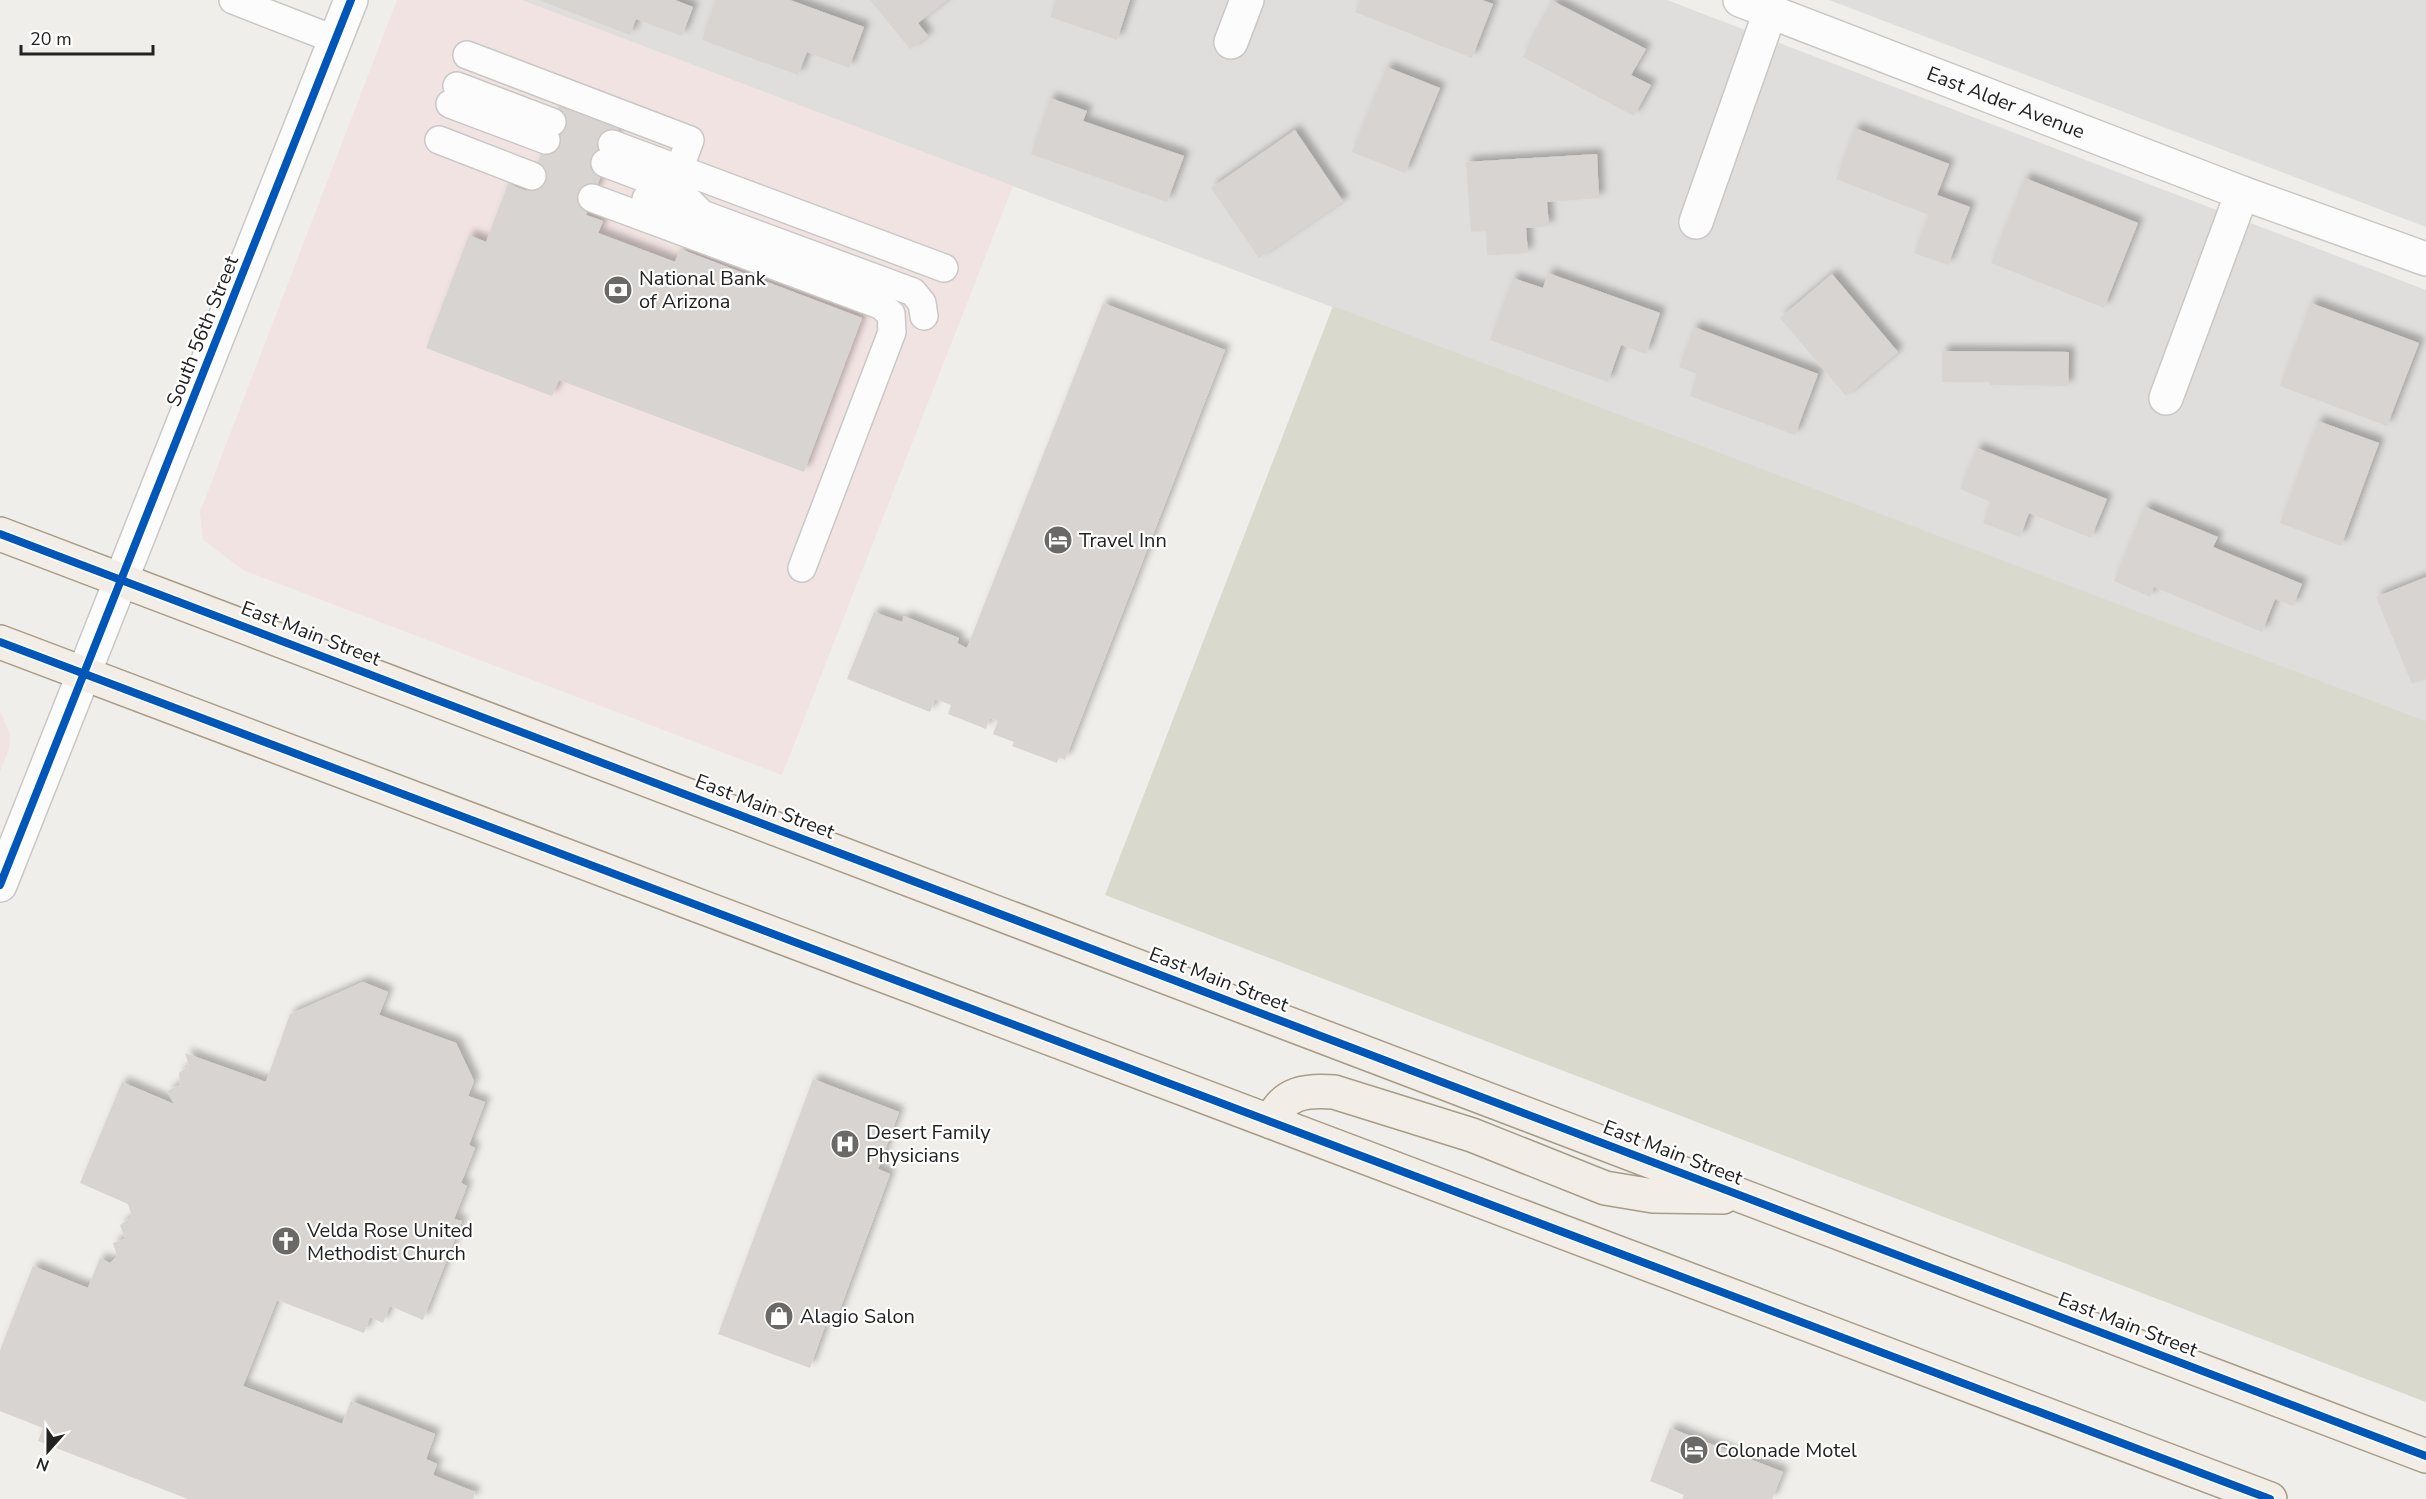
<svg xmlns="http://www.w3.org/2000/svg" width="2426" height="1499" viewBox="0 0 2426 1499" font-family="'Nunito Sans',sans-serif">
  <style>
    .residential { fill: #dfdedc }
    .commercial { fill: #f1e3e1 }
    .construction { fill: #d9d9cd }
    .building { fill: #d7d4d2; filter: url(#shadow) }
    .lines { fill: none; stroke-linecap: round; stroke-linejoin: round }
    .service-casing { stroke: #c9c8c7; stroke-width: 30 }
    .minor-casing { stroke: #c9c8c7; stroke-width: 36 }
    .tertiary-casing { stroke: #c9c8c7; stroke-width: 36 }
    .primary-casing { stroke: #a79c86; stroke-width: 36 }
    .service { stroke: #fdfcfc; stroke-width: 27 }
    .minor { stroke: #fdfcfc; stroke-width: 33 }
    .tertiary { stroke: #fdfcfc; stroke-width: 33 }
    .primary { stroke: #f3ede7; stroke-width: 33 }
    .cycleway-casing { stroke: #fff; stroke-width: 11 }
    .cycleway { stroke: #0057b8; stroke-width: 8 }
    .labels { text-anchor: middle; stroke-width: 4.5; stroke-linejoin: round; paint-order: stroke }
    .street-label { font-size: 20px; fill: #222; stroke: #fff }
    .poi-label { font-size: 20px; fill: #222; stroke: #fff; text-anchor: start }
  </style>
  <defs>
    <filter id="shadow"><feDropShadow dx="5.5" dy="-5.5" stdDeviation="3" flood-color="#0004"/></filter>
  </defs>
  <rect width="100%" height="100%" fill="#f0eeeb"/>
  <path class="residential" d="M521 0H1667L2426 290V721Z
    M1829 0H2426V227Z"/>
  <path class="commercial" d="M397 0H521L1013 186 782 775 243 570 203 540 200 512Z
    M0 711 10 734 9 749 0 772Z"/>
  <path class="construction" d="M1333 306 2426 721V1402L1105 895Z"/>
  <path class="building" d="M539 0H675L693 7 682 36 636 19 630 35Z
    M716 0H790L864 27 849 68 807 52 798 75 702 40Z
    M870 0H947L918 23 928 36 910 49Z
    M1056 0H1130L1117 40 1050 17Z
    M1360 0H1482L1493 4 1472 58 1355 12Z
    M1553 1 1646 49 1631 75 1651 85 1634 116 1523 57Z
    M1387 67 1440 88 1405 173 1352 152Z
    M1050 98 1087 111 1083 121 1184 156 1167 202 1031 154Z
    M559 105 619 128 586 215 603 221 598 233 675 262 680 249 862 318 804 472 559 380 552 396 426 348 469 235 486 242 508 184 527 191Z
    M1855 128 1949 164 1937 195 1970 207 1948 265 1914 253 1929 215 1836 179Z
    M1295 130 1343 201 1259 258 1211 188Z
    M1597 154 1599 198 1547 202 1549 226 1526 228 1528 253 1487 255 1486 231 1471 232 1466 162Z
    M2025 178 2138 223 2104 308 1991 263Z
    M1548 273 1660 313 1646 354 1621 345 1608 382 1490 340 1513 278 1543 288Z
    M1832 274 1898 352 1846 396 1780 318Z
    M1103 303 1225 350 1065 760 1059 757 1057 763 1012 746 1014 742 993 734 998 721 990 718 986 729 948 714 951 705 935 699 930 712 847 679 874 612 902 622 904 616 959 638 957 643 967 648Z
    M2311 303 2419 343 2387 426 2280 386Z
    M1694 327 1818 374 1795 435 1690 396 1697 374 1679 367Z
    M1942 351 2069 352 2068 386 1990 385V382H1942Z
    M2318 421 2379 443 2341 546 2280 523Z
    M1977 448 2107 499 2091 538 2029 513 2020 537 1983 523 1991 502 1960 489Z
    M2145 507 2218 537 2213 547 2302 584 2293 606 2275 599 2262 632 2154 587 2150 597 2114 581Z
    M2426 577V678L2412 684 2376 597Z
    M363 982 388 992 379 1015 456 1043 474 1081 468 1096 485 1102 469 1145 475 1148 461 1183 467 1186 454 1219 462 1221 423 1320 390 1306 383 1323 370 1317 364 1333 277 1300 243 1386 342 1424 351 1401 435 1434 426 1459 437 1464 433 1475 475 1492 473 1499H188L38 1441 43 1428 0 1411V1350L33 1266 88 1288 100 1258 110 1263 117 1256 113 1243 125 1239 120 1225 132 1217 128 1204 80 1183 122 1082 174 1104 167 1091 180 1085 179 1073 189 1066 185 1053 266 1082 290 1014Z
    M813 1079 899 1112 878 1169 890 1174 833 1328 825 1326 810 1368 718 1334Z
    M1670 1428 1783 1472 1772 1499H1682L1684 1495 1650 1481Z"/>
  <g class="lines">
    <g class="service-casing">
      <path id="service" d="M233 0 336 40
        M467 55 690 140 679 170
        M457 86 552 122
        M450 104 546 140
        M439 140 532 176
        M612 144 944 268
        M605 163 679 191 702 214
        M592 198 880 305 891 314 892 332 802 568
        M646 199 673 210 702 214 913 292 922 303 924 316"/>
    </g>
    <g class="minor-casing">
      <g id="minor">
        <path id="s1" d="M1740 0 2242 193 2426 259"/>
        <path d="M1231 42 1247 0"/>
        <path d="M1696 222 1770 12"/>
        <path d="M2166 398 2242 193"/>
      </g>
    </g>
    <g class="tertiary-casing">
      <path id="tertiary" d="M0 885 351 0"/>
    </g>
    <g class="primary-casing">
      <path id="primary" d="M0 534 2426 1456
        M0 642 2270 1499
        M1271 1122C1283 1092 1306 1090 1334 1092L1472 1135 1605 1188 1653 1196 1723 1197"/>
    </g>
    <use href="#service" class="service"/>
    <use href="#minor" class="minor"/>
    <use href="#tertiary" class="tertiary"/>
    <use href="#primary" class="primary"/>
    <g class="cycleway-casing">
      <path id="cycleway" d="M0 534 2426 1456
        M0 642 2270 1499
        M0 885 351 0"/>
    </g>
    <use href="#cycleway" class="cycleway"/>
  </g>
  <defs>
    <g id="bank-disc" transform="scale(1.5)"><circle r="9.5" fill="#6a6968" stroke="#fff"/><path d="M-6-4H6V4H-6ZM0-2.3a2.3 2.3 0 1 0 0 4.6a2.3 2.3 0 1 0 0-4.6Z" fill="#fff"/></g>
    <g id="hotel-disc" transform="scale(1.5)"><circle r="9.5" fill="#6a6968" stroke="#fff"/><path d="M-6-4.5h1.5V1H6V5H4.5V3h-9V5H-6ZM-4 0a1.8 1.8 0 1 1 3.6 0ZM.5 0V-2.5h3Q6-2.5 6 0Z" fill="#fff"/></g>
    <g id="hospital-disc" transform="scale(1.5)"><circle r="9.5" fill="#6a6968" stroke="#fff"/><path d="M-5-5h3v3.5h4V-5h3V5h-3V1.5h-4V5h-3Z" fill="#fff"/></g>
    <g id="church-disc" transform="scale(1.5)"><circle r="9.5" fill="#6a6968" stroke="#fff"/><path d="M-1.2-6h2.4v3.5h3.3v2.4h-3.3V6h-2.4V-.1h-3.3v-2.4h3.3Z" fill="#fff"/></g>
    <g id="shop-disc" transform="scale(1.5)"><circle r="9.5" fill="#6a6968" stroke="#fff"/><path d="M-5-2.5h2.3a2.7 3.5 0 0 1 5.4 0H5L5.5 6h-11ZM-1.5-2.5h3a1.5 2.3 0 0 0-3 0Z" fill="#fff"/></g>
  </defs>
  <g fill-rule="evenodd">
    <use href="#bank-disc" x="618" y="290"/>
    <use href="#hotel-disc" x="1058" y="540"/>
    <use href="#hospital-disc" x="845" y="1144"/>
    <use href="#church-disc" x="286" y="1241"/>
    <use href="#shop-disc" x="779" y="1316"/>
    <use href="#hotel-disc" x="1694" y="1450"/>
  </g>
  <g class="labels">
    <g class="street-label">
      <text dy="7" stroke="none"><textPath href="#s1" startOffset="285">East Alder Avenue</textPath></text>
      <text transform="translate(202 331) rotate(-68)" y="7">South 56th Street</text>
      <text transform="translate(311 633) rotate(21)" y="7">East Main Street</text>
      <text transform="translate(765 806) rotate(21)" y="7">East Main Street</text>
      <text transform="translate(1219 979) rotate(21)" y="7">East Main Street</text>
      <text transform="translate(1673 1152) rotate(21)" y="7">East Main Street</text>
      <text transform="translate(2128 1324) rotate(21)" y="7">East Main Street</text>
    </g>
    <g class="poi-label">
      <text x="639" y="285">National Bank<tspan x="639" dy="23">of Arizona</tspan></text>
      <text x="1079" y="547">Travel Inn</text>
      <text x="866" y="1139">Desert Family<tspan x="866" dy="23">Physicians</tspan></text>
      <text x="307" y="1237">Velda Rose United<tspan x="307" dy="23">Methodist Church</tspan></text>
      <text x="800" y="1323">Alagio Salon</text>
      <text x="1715" y="1457">Colonade Motel</text>
    </g>
  </g>
  <g transform="translate(48 1451) rotate(201)" stroke="#ffffff" stroke-width="4.5" paint-order="stroke">
  <path d="M0-4.5L10 22L0 15L-10 22Z" fill="#222222"/>
  <text y="-9" font-size="16" font-weight="bold" text-anchor="middle" fill="#222222">N</text>
  </g>
  <path d="M21 45v9h132v-9" fill="none" stroke="#222222" stroke-width="3"/>
  <text x="30" y="45" font-size="18" fill="#222222" stroke="#ffffff" stroke-width="4.5" paint-order="stroke">20 m</text>
</svg>
